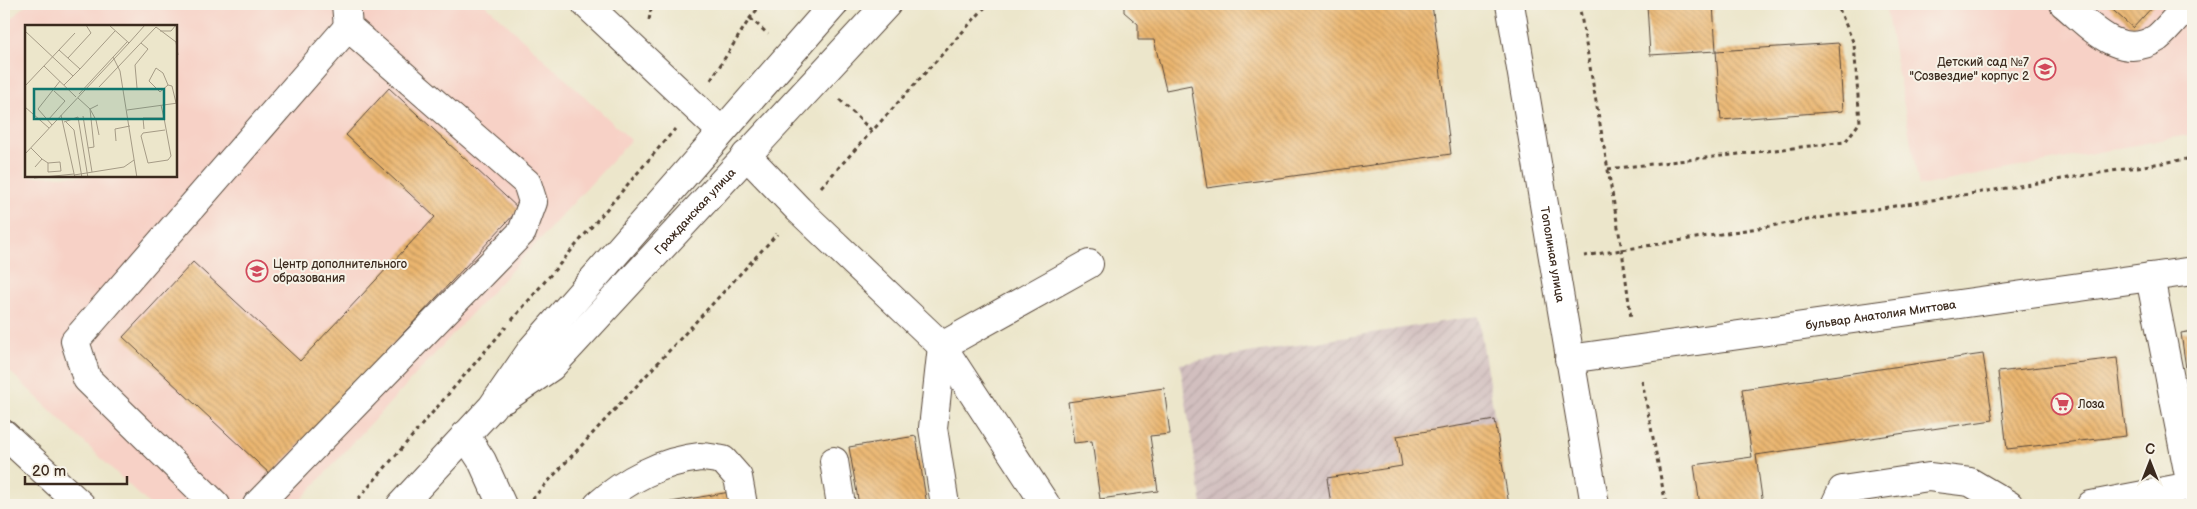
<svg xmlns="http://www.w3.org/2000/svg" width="2197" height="509" viewBox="0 0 2197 509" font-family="'Balsamiq Sans',sans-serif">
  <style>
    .built { fill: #f7d1c6; fill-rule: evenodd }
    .industrial { fill: url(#industrial-furrows) }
    .building { fill: url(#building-back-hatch) }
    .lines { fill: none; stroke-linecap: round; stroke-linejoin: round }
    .minor-casing { stroke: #564638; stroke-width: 30 }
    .path { stroke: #564638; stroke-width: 3; stroke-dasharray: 4 4; stroke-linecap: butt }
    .minor { stroke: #fff; stroke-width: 28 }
    .labels { text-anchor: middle; stroke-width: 4; stroke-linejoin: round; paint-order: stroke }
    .poi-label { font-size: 12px; fill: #3b2a1e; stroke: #f7f3e8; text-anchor: start }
    .street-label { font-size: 12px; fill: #3b2a1e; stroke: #f7f3e8 }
    .inset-road { fill: none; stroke: #a59b86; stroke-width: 1 }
    .view { fill: #0f766e; fill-opacity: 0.15; stroke: #0f766e; stroke-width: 2.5 }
    .inset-edge { fill: none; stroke: #3b2a1e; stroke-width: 2.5 }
  </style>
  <defs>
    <pattern id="industrial-furrows" width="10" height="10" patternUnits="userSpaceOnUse" patternTransform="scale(1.25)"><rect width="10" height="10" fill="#d2bfbf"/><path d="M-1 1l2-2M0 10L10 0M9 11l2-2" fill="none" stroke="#b5a4a4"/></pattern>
    <pattern id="building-back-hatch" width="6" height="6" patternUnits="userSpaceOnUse" patternTransform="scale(1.25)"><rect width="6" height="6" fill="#ebb66f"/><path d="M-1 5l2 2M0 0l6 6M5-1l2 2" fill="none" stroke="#c0945b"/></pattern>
  </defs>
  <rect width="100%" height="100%" fill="#f7f3e8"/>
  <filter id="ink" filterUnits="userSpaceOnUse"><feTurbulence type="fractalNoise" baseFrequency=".02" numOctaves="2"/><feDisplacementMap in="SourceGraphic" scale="10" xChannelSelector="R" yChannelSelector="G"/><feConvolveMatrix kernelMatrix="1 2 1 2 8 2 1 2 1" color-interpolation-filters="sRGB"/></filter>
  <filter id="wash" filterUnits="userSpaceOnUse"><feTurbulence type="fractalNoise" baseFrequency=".0096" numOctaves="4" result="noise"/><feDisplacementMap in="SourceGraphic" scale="20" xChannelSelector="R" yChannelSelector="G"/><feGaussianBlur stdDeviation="1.12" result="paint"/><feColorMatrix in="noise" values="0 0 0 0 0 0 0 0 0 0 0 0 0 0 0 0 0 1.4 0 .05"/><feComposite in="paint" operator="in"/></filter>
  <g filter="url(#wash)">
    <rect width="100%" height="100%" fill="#ece6cb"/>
    <path class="built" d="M26 4H485L631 140 296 505H150L4 366V27ZM26 26H176V176H26Z
      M1885 4H2193V134L1919 186Z"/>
    <path class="industrial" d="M1478 316 1509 505H1202L1180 364Z"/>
    <g id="blocks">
      <path class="building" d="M1124 4H1432L1451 154 1207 188 1191 85 1166 90 1154 40H1138V24L1124 12Z
        M1647 4H1713L1716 51 1650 55Z
        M2106 4H2155L2133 28Z
        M1839 43 1843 111 1721 120 1716 51Z
        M389 88 519 209 271 475 123 337 193 262 300 361 435 217 346 135Z
        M2193 331V404H2191L2181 333Z
        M1983 354 1993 420 1756 455 1763 505H1700L1694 465 1752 457 1742 389Z
        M2117 358 2126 436 2007 449 1998 372Z
        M1164 388 1170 434 1150 436 1158 491 1100 499 1092 441 1074 443 1068 402Z
        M1495 420 1509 505H1331L1327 478 1402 466 1397 436Z
        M916 436 927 505H859L849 447Z
        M730 492 732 505H665V503Z"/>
    </g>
  </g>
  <g filter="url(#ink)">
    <use href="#blocks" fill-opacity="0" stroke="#564638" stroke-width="1"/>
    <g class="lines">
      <g class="minor-casing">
        <g id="minor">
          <path d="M586 4 721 131"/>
          <path id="s1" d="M1510 4 1595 505"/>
          <path d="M2064 4C2091 26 2120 62 2157 38 2168 29 2179 14 2189 4"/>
          <path d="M746 155 799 210 942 346 1089 264"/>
          <path id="s2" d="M1569 359 2193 271"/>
          <path id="s3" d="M504 399 551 367 887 4"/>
          <path d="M4 434 81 505"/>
          <path d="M465 435 482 461 502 505"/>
          <path d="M834 461 841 505"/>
          <path d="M216 505 87 379 75 341 348 27"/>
          <path d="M257 505 522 232 533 202 527 183 348 27 346 4"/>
          <path d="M401 505 492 407 532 349 834 4"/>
          <path d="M598 505C626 480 662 461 700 457 707 457 716 459 723 460L738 477 743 505"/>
          <path d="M945 505 933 428 942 346 1046 505"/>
          <path d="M1835 505 1842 490 1929 477 1970 482 2009 505"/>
          <path d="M2091 505 2191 486 2150 277"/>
        </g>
      </g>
      <path class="path" d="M1579 4 1622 250 1631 318
        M750 18 768 34
        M649 20 652 4
        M711 80 750 18 762 4
        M840 100 872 131
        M1608 169 1845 142 1860 122 1854 44 1837 4
        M821 187 988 4
        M1584 256 2193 158
        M512 320 675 129
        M1642 381 1666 505
        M532 499 777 234
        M353 505 506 327"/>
      <use href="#minor" class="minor"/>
    </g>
  </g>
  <defs>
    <g id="school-ring" transform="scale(1.125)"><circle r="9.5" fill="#f7f3e8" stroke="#d1495b" stroke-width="1.5"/><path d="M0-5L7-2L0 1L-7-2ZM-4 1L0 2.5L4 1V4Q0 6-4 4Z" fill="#d1495b"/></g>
    <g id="supermarket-ring" transform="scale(1.125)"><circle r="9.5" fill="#f7f3e8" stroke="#d1495b" stroke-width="1.5"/><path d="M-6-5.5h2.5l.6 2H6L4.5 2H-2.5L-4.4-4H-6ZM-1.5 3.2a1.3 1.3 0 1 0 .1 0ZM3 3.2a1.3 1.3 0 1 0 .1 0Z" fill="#d1495b"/></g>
  </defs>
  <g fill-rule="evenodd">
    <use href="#school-ring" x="2045" y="69"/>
    <use href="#school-ring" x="257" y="271"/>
    <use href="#supermarket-ring" x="2062" y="404"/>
  </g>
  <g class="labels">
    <g class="poi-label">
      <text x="2029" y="66" text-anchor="end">Детский сад №7<tspan x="2029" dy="14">"Созвездие" корпус 2</tspan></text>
      <text x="273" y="268">Центр дополнительного<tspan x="273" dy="14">образования</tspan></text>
      <text x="2078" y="408">Лоза</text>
    </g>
    <g class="street-label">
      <text dy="4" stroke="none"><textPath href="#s3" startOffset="269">Гражданская улица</textPath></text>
      <text dy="4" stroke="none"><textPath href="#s1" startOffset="254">Тополиная улица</textPath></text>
      <text dy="4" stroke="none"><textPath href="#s2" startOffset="315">бульвар Анатолия Миттова</textPath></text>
    </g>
  </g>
  <g transform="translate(25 25)">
    <rect width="152" height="152" fill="#ece6cb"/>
    <path class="inset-road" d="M84 0 104 18 120 0M0 6 48 51M135 6H146L151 0M34 25 55 44 90 6M88 32 95 46 112 153M43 33 66 8 61 0M19 41 51 72M131 43 138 48 143 60 135 67 124 56ZM39 60 55 44M143 60 147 61 151 78M0 61 50 8M74 62 131 2 151 17 153 30M112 63 110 40 123 24 116 18M54 69 102 17M53 73 65 84 73 80M0 82 24 103M102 85 153 78M36 90 50 153M58 91 67 147M139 93 146 131 143 135 123 138 116 111 118 108 140 105M23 95 40 76 29 66M39 97 53 92 63 153M41 97 49 105 57 153M27 100 13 84 35 56M119 104 118 93H139L136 80M91 116 90 104 105 101M6 123 17 134 10 142M63 123 69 122 65 84 71 95 74 110M0 129 104 18M17 134 23 138 35 137 36 146 23 147V138M49 150 99 142 109 135M9 153 49 149"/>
    <path class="view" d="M9 64H139V94H9Z"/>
    <rect width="152" height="152" class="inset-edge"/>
  </g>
  <rect width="2197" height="509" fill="none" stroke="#f7f3e8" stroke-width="20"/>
  <g transform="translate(2150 462)" stroke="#f7f3e8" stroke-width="4" paint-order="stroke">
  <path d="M0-4L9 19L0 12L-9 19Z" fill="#3b2a1e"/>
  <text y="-8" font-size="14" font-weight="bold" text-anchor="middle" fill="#3b2a1e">С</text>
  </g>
  <path d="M25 476v8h102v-8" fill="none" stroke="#3b2a1e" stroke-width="2.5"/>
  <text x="32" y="476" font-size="15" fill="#3b2a1e" stroke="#f7f3e8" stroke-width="4" paint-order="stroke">20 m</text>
</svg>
